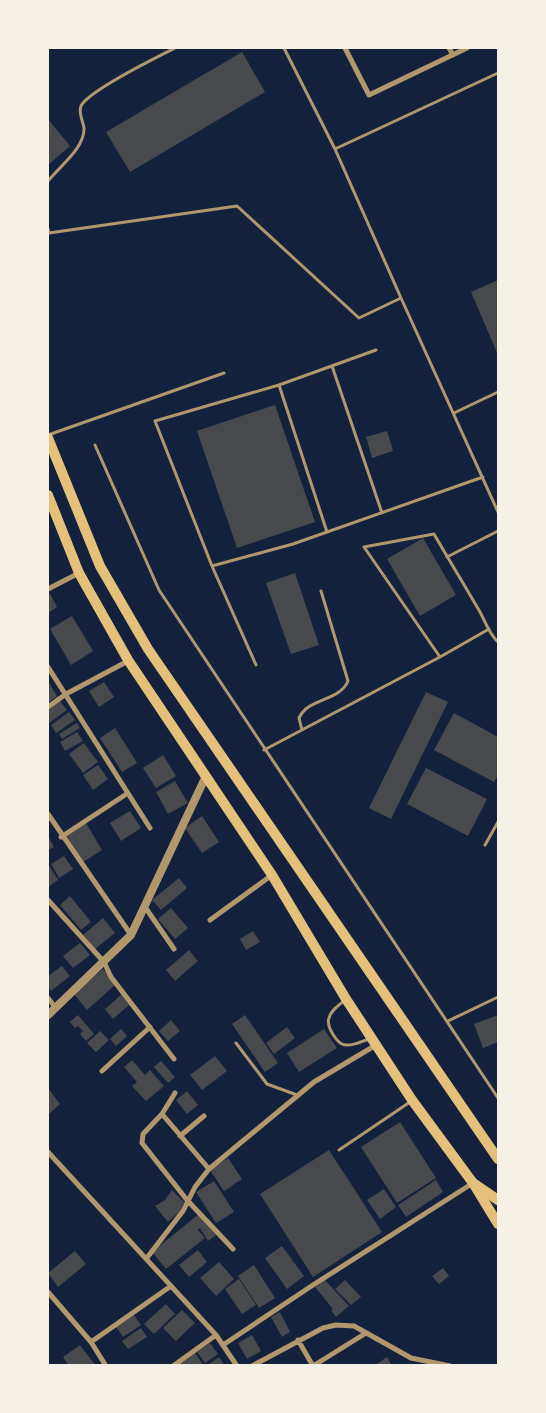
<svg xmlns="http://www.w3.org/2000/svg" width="546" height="1413" viewBox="0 0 546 1413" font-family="'Golos Text',sans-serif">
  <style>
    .building { fill: #48494c }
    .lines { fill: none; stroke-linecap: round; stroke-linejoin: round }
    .service { stroke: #b1986c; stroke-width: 3 }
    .minor { stroke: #b1986c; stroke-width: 5 }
    .tertiary { stroke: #b1986c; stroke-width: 8 }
    .primary { stroke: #e5c07b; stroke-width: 10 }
    .trunk { stroke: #e5c07b; stroke-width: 10 }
  </style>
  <rect width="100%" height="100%" fill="#14213d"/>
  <path class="building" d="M242 52 265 92 130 172 106 132Z
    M48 119 70 146 48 165Z
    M498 280V355L471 292Z
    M275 405 315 522 237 548 197 431Z
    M387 431 393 451 372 458 366 437Z
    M423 538 456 595 420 616 387 559Z
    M295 573 319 645 291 654 266 583Z
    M50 594 57 607 48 613V595Z
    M72 616 93 651 71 665 50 629Z
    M48 681 57 696 48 703Z
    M104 682 114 697 99 707 89 691Z
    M426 692 448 702 391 819 369 808Z
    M60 701 67 710 48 724V710Z
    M69 712 75 720 56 733 51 725Z
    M454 713 498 737V775L494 782 434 750Z
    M77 723 80 728 62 739 59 734Z
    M115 728 137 763 122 772 100 738Z
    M77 732 83 741 65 751 60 742Z
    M84 743 98 762 83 773 69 754Z
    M163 755 176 776 156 788 143 768Z
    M98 765 108 779 93 790 83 775Z
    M426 768 487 799 468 836 407 804Z
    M175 781 188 803 168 814 156 792Z
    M130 811 141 828 121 841 110 823Z
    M202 816 219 842 202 853 185 828Z
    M86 823 102 850 83 862 66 835Z
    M48 836 54 847 48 850Z
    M64 856 73 869 59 878 51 864Z
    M48 864 58 880 48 887Z
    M179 878 187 888 161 910 152 900Z
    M70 896 91 922 81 930 60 905Z
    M171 908 188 928 175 939 158 919Z
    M103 918 115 933 95 949 83 935Z
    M253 931 260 942 246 950 240 939Z
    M80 943 90 955 73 968 63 956Z
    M189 950 198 961 175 981 166 970Z
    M62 966 70 976 51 991 48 986V976Z
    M103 969 116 984 87 1010 74 994Z
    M122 994 130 1004 113 1019 105 1009Z
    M78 1015 94 1034 86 1041 80 1034 83 1031 78 1026 75 1028 70 1022Z
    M245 1015 278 1063 265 1072 232 1024Z
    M498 1015V1042L483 1048 474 1024Z
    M171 1020 180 1031 168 1041 159 1031Z
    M287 1027 295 1038 274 1054 266 1043Z
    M121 1029 127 1036 116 1046 110 1039Z
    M324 1029 337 1048 299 1072 287 1053Z
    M100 1031 109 1040 96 1052 87 1043Z
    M215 1056 227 1071 202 1090 190 1075Z
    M132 1060 145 1075 150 1070 164 1086 146 1101 132 1086 137 1082 124 1067Z
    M161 1061 175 1077 168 1083 154 1067Z
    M48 1088 60 1104 48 1115Z
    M187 1091 198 1105 187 1114 176 1100Z
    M400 1122 436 1178 397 1203 361 1147Z
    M329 1150 382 1232 313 1277 260 1194Z
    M228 1158 242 1179 224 1191 210 1170Z
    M436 1180 443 1192 406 1217 398 1205Z
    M214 1181 234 1212 216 1223 196 1192Z
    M384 1189 396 1207 380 1219 367 1200Z
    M172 1190 184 1202 180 1211 168 1222 155 1206 165 1200Z
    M199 1214 216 1235 208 1241 200 1228 198 1230 205 1238 166 1269 152 1252Z
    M282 1246 304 1276 287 1289 265 1258Z
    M198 1250 207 1262 189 1277 179 1265Z
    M75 1251 86 1264 58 1287 48 1273Z
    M219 1262 234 1279 216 1296 200 1278Z
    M254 1265 275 1298 259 1308 238 1276Z
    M443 1268 449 1276 439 1284 432 1276Z
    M239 1279 256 1305 242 1314 225 1289Z
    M325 1280 349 1306 336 1317 331 1310 333 1309 315 1287Z
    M345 1280 361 1297 351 1305 335 1289Z
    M166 1304 175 1314 154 1334 144 1324Z
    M182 1310 195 1323 176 1341 163 1328Z
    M280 1312 290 1332 282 1337 271 1317Z
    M134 1315 141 1325 123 1337 116 1327Z
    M141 1328 147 1337 128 1349 122 1341Z
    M252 1335 261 1351 247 1359 238 1343Z
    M210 1343 218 1354 205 1363 197 1352Z
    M80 1345 96 1366H69L63 1357Z
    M195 1353 204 1366H181L180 1364Z
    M219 1357 225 1366H206Z
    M387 1357 392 1366H374Z"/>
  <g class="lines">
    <path class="service" d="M284 48 335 149 401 298
      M335 149 498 73
      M48 181C59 167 85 148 84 128 83 120 78 114 81 106 88 91 157 57 175 48
      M48 229 49 233 237 206 359 318 401 298 498 512
      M332 366 382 513
      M279 385 327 532
      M454 413 498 392
      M48 435 224 373
      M95 445 159 590 498 1098
      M447 557 498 531
      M212 566 155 421 279 385 376 350
      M489 629 440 657 364 547 434 534C449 560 465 586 480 612 486 623 489 634 498 642
      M256 665 212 566 293 544 483 477
      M302 730 299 718C309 697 339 702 348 681L321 591
      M264 750 440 657
      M485 845 498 822
      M345 1000C339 1005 331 1010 329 1018 326 1026 337 1045 346 1045 354 1046 362 1041 369 1039
      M448 1021 498 997
      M236 1043 267 1084 297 1095
      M339 1150 410 1102"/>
    <path class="minor" d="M345 48 369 95 467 48
      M449 48 453 55
      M48 589 79 573
      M48 667 150 828
      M48 707 66 694 128 661
      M48 814 131 935
      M61 837 128 793
      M48 900 104 962 111 977 174 1059
      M145 907 174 949
      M210 920 272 875
      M48 998 55 1007
      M102 1071 150 1027
      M175 1093 162 1114 143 1134 142 1143 187 1200 233 1249
      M162 1114 209 1169
      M180 1136 204 1116
      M48 1152 216 1335 237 1366
      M146 1259 183 1211 195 1187 209 1169 314 1082 376 1045
      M48 1292 91 1342 106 1366
      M298 1340 313 1366
      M91 1342 171 1286
      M223 1345 313 1285 473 1183
      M173 1366 216 1335
      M252 1366 323 1328 336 1325 354 1326 411 1358 450 1366
      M313 1366 366 1333"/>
    <path class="tertiary" d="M48 1015 131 935 206 776"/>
    <path class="primary" d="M473 1183 498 1224"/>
    <path class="trunk" d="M48 438 100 566 148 649 498 1159
      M48 495 79 573 128 660 272 875 346 999 412 1100 473 1183 498 1200"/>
  </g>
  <rect width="546" height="1413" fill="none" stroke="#f6f1e7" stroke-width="98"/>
</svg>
